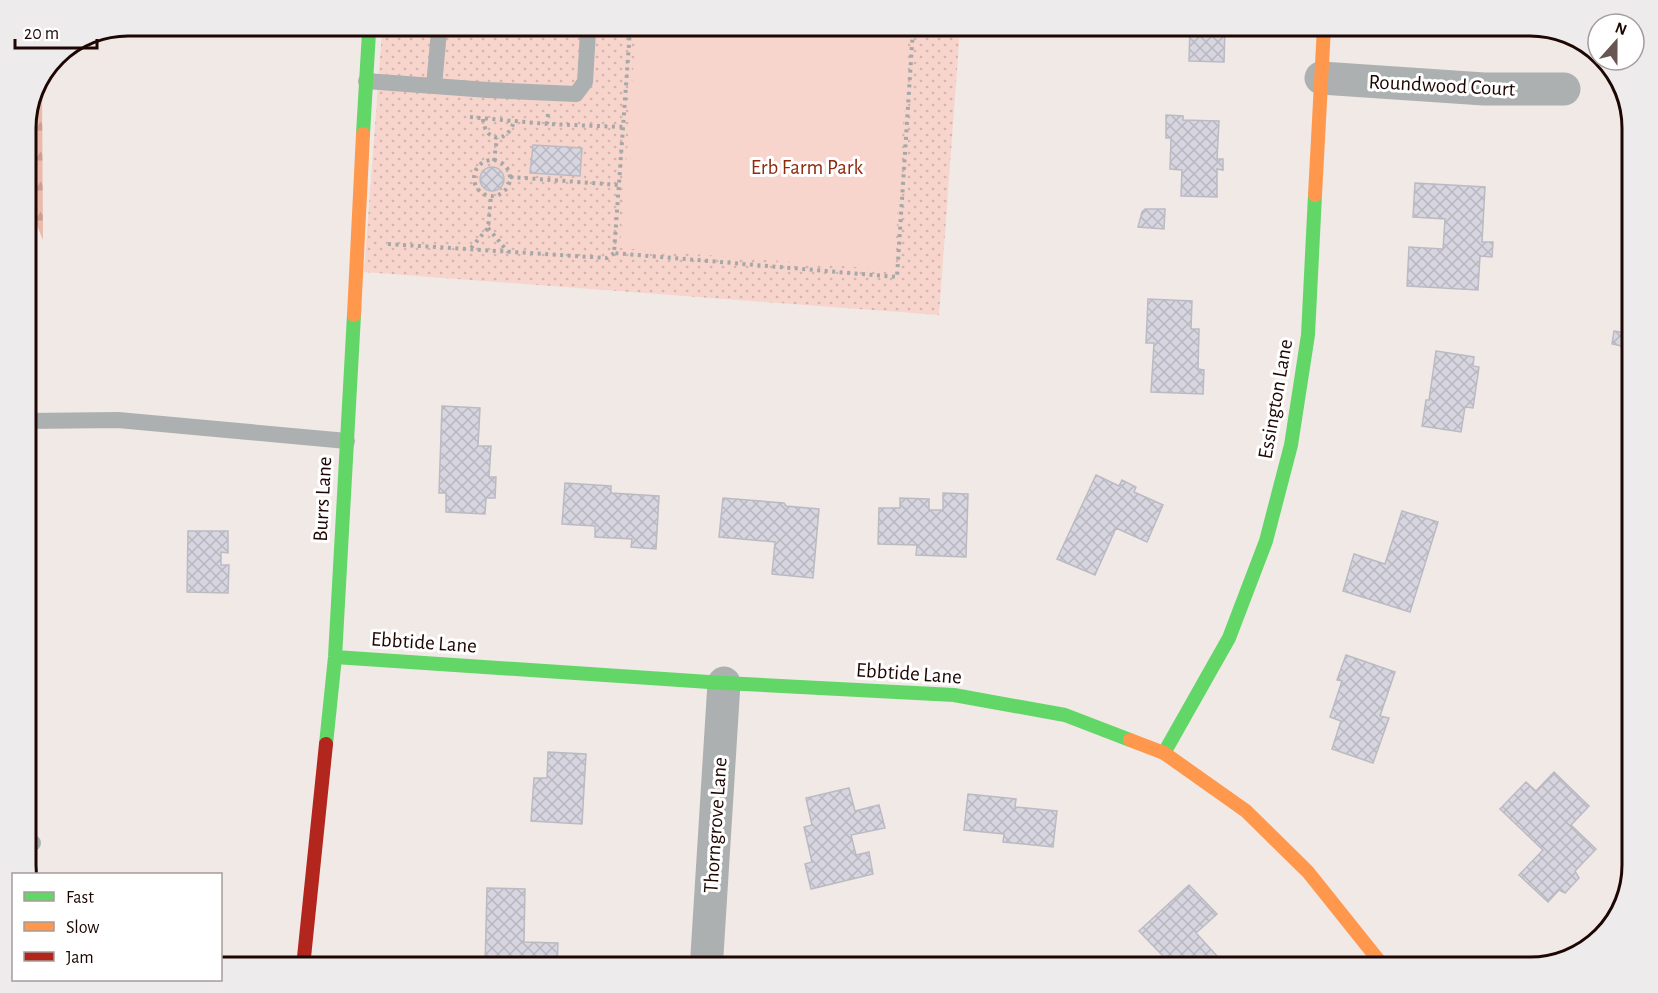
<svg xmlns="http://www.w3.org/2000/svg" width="1658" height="993" viewBox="0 0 1658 993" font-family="'Alegreya Sans',sans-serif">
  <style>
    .grass { fill: url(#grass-dots) }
    .forest { fill: url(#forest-firs) }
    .pitch { fill: #f8d5cc }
    .building { fill: url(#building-cross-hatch); stroke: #bbbac3; stroke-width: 1.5 }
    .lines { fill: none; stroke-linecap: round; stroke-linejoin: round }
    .path { stroke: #a6a8a7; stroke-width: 4; stroke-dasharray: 3 4.5; stroke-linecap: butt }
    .lane { stroke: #acb0b0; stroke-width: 16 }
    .street { stroke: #acb0b0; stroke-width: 33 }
    .fast { stroke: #63d668; stroke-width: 14 }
    .slow { stroke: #ff974d; stroke-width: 14 }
    .jam { stroke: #b3261e; stroke-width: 14 }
    .labels { text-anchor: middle; stroke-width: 6; stroke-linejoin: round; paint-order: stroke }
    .street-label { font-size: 21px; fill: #1e0703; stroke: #fff }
    .park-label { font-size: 21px; fill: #8e2b0f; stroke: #fff }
    .rim { fill: none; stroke: #1e0703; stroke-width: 3 }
  </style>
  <defs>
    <pattern id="grass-dots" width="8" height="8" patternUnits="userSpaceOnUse" patternTransform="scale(1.5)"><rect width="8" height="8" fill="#f8d5cc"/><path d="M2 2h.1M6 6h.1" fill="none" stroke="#d4b5ae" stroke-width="1.8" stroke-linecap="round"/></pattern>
    <pattern id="forest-firs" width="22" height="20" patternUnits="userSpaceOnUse" patternTransform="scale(1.5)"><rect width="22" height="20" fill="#ecb9ab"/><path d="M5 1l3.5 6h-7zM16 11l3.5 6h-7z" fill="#ca9e92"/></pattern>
    <pattern id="building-cross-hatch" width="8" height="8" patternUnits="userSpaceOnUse" patternTransform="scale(1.5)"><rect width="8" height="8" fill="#d7d6e0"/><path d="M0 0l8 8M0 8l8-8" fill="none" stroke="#b8b6bf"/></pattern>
  </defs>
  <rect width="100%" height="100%" fill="#f1e9e6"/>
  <path class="grass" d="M960 29 939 315 364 272 382 32Z"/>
  <path class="forest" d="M42 85 43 240 26 199V122Z"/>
  <path class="pitch" d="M909 29 894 270 620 248 636 30Z"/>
  <path class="building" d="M1190 27H1225L1224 62 1189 61Z
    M1166 115 1183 116V120L1219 121 1217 159H1223V170L1217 169V197L1181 196 1182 170 1170 169 1171 138H1166Z
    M533 145 582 148 580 176 530 173Z
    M480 179a12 12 0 1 1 24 0a12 12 0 1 1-24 0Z
    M1415 183 1485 187 1482 242H1493L1492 257 1480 256 1478 290 1407 286 1409 247 1443 249 1445 219 1413 217Z
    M1145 209H1165L1164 229 1138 227 1142 212Z
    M1148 299 1192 301 1191 329H1199L1198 369 1204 370 1203 394 1151 392 1154 343H1146Z
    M1614 331 1632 334 1631 348 1612 344Z
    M1436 351 1474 357 1473 366 1479 367 1473 408 1465 407 1461 432 1422 426 1426 400H1429Z
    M442 406 480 408 478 446H491L489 477H496L495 498H486L485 514 446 512V493H439Z
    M1096 475 1119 486 1122 480 1136 487 1134 492 1163 505 1147 542 1116 528 1095 575 1057 559Z
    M565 483 611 486V493L659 496 656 549 631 547 632 539 595 537V526L562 524Z
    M943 493 968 494 966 557 916 555 917 545 878 544 879 508H900V498L929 499V510H943Z
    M723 498 784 503 786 506 819 509 813 578 772 574 775 542 719 537Z
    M1402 511 1438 522 1410 612 1343 591 1354 554 1385 564Z
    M188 531H228V553L221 552V565H229L228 593 187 592Z
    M1346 655 1395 672 1380 716 1389 718 1373 763 1332 749 1341 721 1330 717 1342 681 1337 680Z
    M548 752 586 754 582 824 531 821 534 778H547Z
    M1554 772 1589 806 1571 825 1596 849 1575 871 1579 878 1565 893 1559 890 1548 902 1519 875 1543 850 1500 809 1526 782 1536 791Z
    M849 788 855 811 879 805 885 828 851 835 856 855 869 852 873 874 811 889 805 864 812 862 804 827 812 825 806 798Z
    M968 794 1016 799 1015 807 1057 811 1053 847 1003 842 1004 834 964 830Z
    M1189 885 1217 914 1196 933 1227 967H1152L1163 956 1139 931Z
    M487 888 525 889 524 942 558 943 557 967H485Z"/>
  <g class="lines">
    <path class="path" d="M630 30 614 253 897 277 913 29
      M548 114 547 124 623 127
      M470 117 547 124
      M483 119C485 143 508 144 514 121
      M474 178a18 18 0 1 1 36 0a18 18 0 1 1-36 0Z
      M494 161 497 138
      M510 177 619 185
      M488 228 508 252
      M388 244 607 258 614 253
      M471 248 488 228 491 196"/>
    <path class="lane" d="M366 81 488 90 576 94 585 82 588 31
      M434 86 439 31
      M26 421 118 420 347 441
      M26 843H33"/>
    <path class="street" d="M1321 78 1484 89H1564
      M708 967 707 955 724 683"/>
    <path class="fast" d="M363 134 369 32
      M335 657 724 683 954 695 1065 715 1130 740
      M326 744 335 657 354 315
      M1164 753 1229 638 1266 541 1291 445 1308 335 1315 195"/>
    <path class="slow" d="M1315 195 1324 27
      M354 315 363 134
      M1130 740 1164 753 1246 811 1308 872 1384 967"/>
    <path class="jam" d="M303 967 326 744"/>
  </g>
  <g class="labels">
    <g class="street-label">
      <text transform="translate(1442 85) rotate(3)" y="7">Roundwood Court</text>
      <text transform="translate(1275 399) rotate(-80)" y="7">Essington Lane</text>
      <text transform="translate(322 499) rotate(-87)" y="7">Burrs Lane</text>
      <text transform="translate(424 642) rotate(4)" y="7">Ebbtide Lane</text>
      <text transform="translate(909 673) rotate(4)" y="7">Ebbtide Lane</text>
      <text transform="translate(715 825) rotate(-86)" y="7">Thorngrove Lane</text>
    </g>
    <g class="park-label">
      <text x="807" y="174">Erb Farm Park</text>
    </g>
  </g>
  <path d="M0 0H1658V993H0ZM128 36H1530A92 92 0 0 1 1622 128V865A92 92 0 0 1 1530 957H128A92 92 0 0 1 36 865V128A92 92 0 0 1 128 36Z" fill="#edebeb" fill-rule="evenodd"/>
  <path class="rim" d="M128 36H1530A92 92 0 0 1 1622 128V865A92 92 0 0 1 1530 957H128A92 92 0 0 1 36 865V128A92 92 0 0 1 128 36Z"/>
  <rect x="12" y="873" width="210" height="108" fill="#ffffff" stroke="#a59c9a" stroke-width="1.5"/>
  <rect x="24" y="892" width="30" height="9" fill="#63d668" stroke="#a59c9a" stroke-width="1.5"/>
  <text x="66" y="903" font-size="18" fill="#1e0703">Fast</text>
  <rect x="24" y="922" width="30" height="9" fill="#ff974d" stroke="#a59c9a" stroke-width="1.5"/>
  <text x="66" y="933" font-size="18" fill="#1e0703">Slow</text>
  <rect x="24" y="952" width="30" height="9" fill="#b3261e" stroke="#a59c9a" stroke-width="1.5"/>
  <text x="66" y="963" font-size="18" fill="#1e0703">Jam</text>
  <g transform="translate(1616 42) rotate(21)"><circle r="28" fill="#ffffff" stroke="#a59c9a" stroke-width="1.5"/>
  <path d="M0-4.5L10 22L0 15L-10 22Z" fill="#685652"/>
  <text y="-9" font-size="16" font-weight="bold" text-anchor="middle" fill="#1e0703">N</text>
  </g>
  <path d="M15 39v9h82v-9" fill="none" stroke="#1e0703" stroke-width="3"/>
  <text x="24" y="39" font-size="18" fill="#1e0703" stroke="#ffffff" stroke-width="4.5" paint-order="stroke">20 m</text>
</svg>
